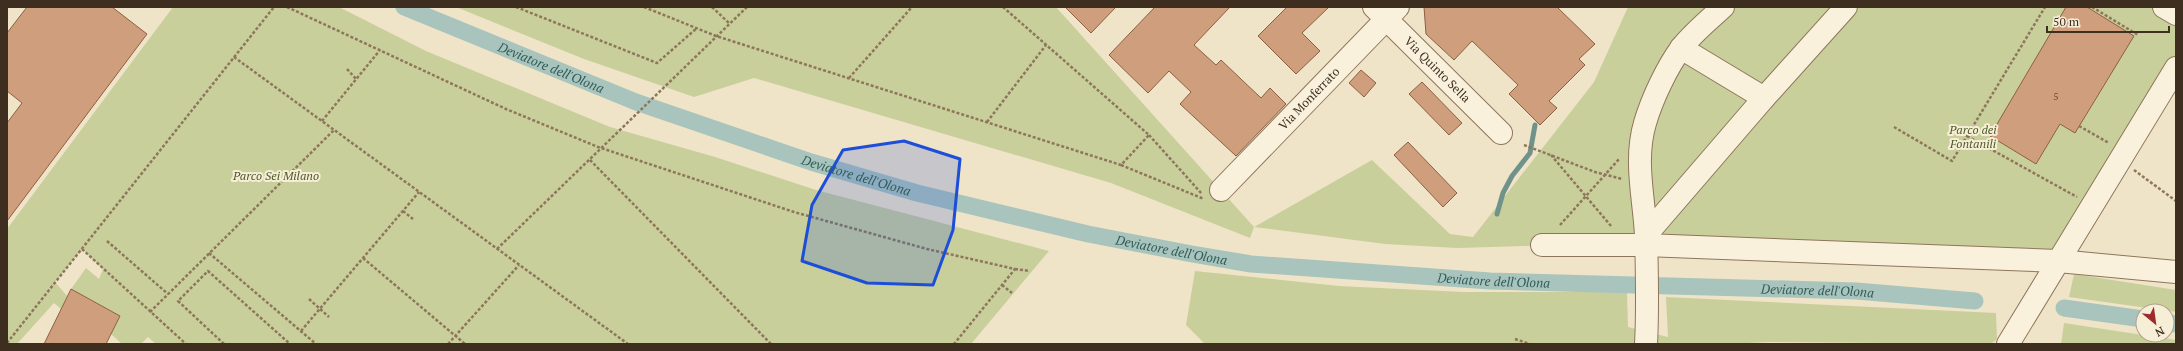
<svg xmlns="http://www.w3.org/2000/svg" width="2183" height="351" viewBox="0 0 2183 351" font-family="'PT Serif',serif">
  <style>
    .green { fill: #c9cf9b }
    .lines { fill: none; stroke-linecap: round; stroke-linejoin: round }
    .stream { stroke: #6f938a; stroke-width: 5 }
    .canal { stroke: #a9c4bc; stroke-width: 17 }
    .building { fill: #cf9f7d; stroke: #8d5f41 }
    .minor-casing { stroke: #8d765c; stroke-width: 24 }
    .path { stroke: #8d765c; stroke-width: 2.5; stroke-dasharray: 3 2; stroke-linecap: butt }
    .minor { stroke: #faf1dc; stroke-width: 22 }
    .marked { fill: #1d4ed8; fill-opacity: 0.2; stroke: #1d4ed8; stroke-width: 3; stroke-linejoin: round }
    .labels { text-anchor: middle; stroke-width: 4; stroke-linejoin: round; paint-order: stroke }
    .number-label { font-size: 10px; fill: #624a37 }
    .street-label { font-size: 12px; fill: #3d2e20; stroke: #f7eed8 }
    .park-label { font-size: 12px; font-style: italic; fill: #4d5a26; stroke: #f7eed8 }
    .water-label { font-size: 13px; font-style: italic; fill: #2f5d5a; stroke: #f7eed8 }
  </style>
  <rect width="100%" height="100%" fill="#f0e4c8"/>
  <path class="green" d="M173 7H339L426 51 610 127 715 157 816 190 1049 251 971 344H156L148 337 141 344H122L111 334 120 316 71 289 86 268 99 279 103 269 82 249 55 282 67 296 61 309 54 303 17 344H7V229Z
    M456 7H1056L1254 227 1372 160 1450 234 1473 237 1594 82 1628 7H2176V55L2048 271 1528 246 1457 248 1385 244 1254 227 1250 238 1111 183 754 78 694 97 584 59Z
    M1195 271 1339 286 1463 292H1627L1628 327 1668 337 1666 297 1996 313 1997 339 1991 344 1769 342 1727 344H1205L1186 325Z
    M2074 274 2176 290V312L2069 297Z
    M2064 323 2176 340V344H2061Z"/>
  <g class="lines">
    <path class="stream" d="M1497 214 1503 193 1512 176 1530 153 1535 125"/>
    <g class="canal">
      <path id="s1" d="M404 7 636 102 811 162 917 193 1088 234 1192 254 1251 264 1490 281 1856 291 1975 301"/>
      <path d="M2064 308 2143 319"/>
      <path d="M2167 323 2176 324"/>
    </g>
  </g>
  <path class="building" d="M27 7H112L147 34 7 221V123L22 103 7 91V33Z
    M1065 7H1116L1091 33Z
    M1155 7H1230L1194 45 1216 65 1221 60 1261 98 1270 88 1286 104 1236 156 1180 104 1191 92 1169 71 1148 93 1109 55Z
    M1287 7H1329L1302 33 1320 51 1296 74 1258 36Z
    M1424 7H1557L1595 44 1579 59 1585 65 1549 101 1557 108 1540 125 1509 94 1518 85 1472 41 1454 60 1426 34Z
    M2066 7H2087L2134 36 2075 133 2060 124 2036 164 1990 136Z
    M1361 70 1376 83 1364 97 1349 83Z
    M1422 82 1462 123 1449 135 1409 94Z
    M1408 142 1457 193 1443 207 1394 155Z
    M71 289 120 316 106 344H44Z"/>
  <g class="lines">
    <g class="minor-casing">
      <g id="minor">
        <path id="s2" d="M1374 7 1501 133"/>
        <path d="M2164 7 2176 14"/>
        <path d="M1681 48 1764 98"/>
        <path id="s3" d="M1221 190 1398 7"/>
        <path d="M1646 235 1764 98 1846 7"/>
        <path d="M1542 245H1645L2058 261 2176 272"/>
        <path d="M1646 344C1648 308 1647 271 1646 235 1644 198 1634 160 1645 123 1652 99 1667 67 1682 47 1694 32 1709 20 1723 7"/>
        <path d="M2008 344 2176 68"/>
      </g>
    </g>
    <path class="path" d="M287 7 506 109 598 147 794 212 927 249 1015 269 954 344
      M516 7 657 63 697 28
      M644 7 716 36 1121 165 1149 135 1003 7
      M712 7 730 24
      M2092 7 2138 35
      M234 57 628 344
      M347 69 356 79
      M849 78 912 7
      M322 121 380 50
      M987 122 1046 45
      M2079 126 2109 143
      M1894 127 1952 161 2045 7
      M1149 135 1202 194
      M1967 136 2077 197
      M1524 145 1595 172 1622 179
      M1551 155 1611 226
      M590 160 771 344
      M1121 165 1204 199
      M2134 170 2176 201
      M403 211 413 219
      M1560 225 1620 158
      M107 241 168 294
      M82 249 186 344
      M497 249 747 7
      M209 253 316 344
      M363 258 465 344
      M1015 269 1030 271
      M1002 285 1012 293
      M309 299 329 317
      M150 312 334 130
      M301 331 419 192
      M1515 339 1530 344
      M7 343 274 7
      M224 344 178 301 208 271 290 344
      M448 344 519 265"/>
    <use href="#minor" class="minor"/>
  </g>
  <path class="marked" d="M904 141 960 159 953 230 933 285 867 283 802 261 812 205 843 150Z"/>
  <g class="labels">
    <g class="number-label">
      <text x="2056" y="100">5</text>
    </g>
    <g class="street-label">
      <text dy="4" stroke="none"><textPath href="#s2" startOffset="89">Via Quinto Sella</textPath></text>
      <text dy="4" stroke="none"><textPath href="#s3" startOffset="127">Via Monferrato</textPath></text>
    </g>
    <g class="park-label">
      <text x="1973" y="134">Parco dei<tspan x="1973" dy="14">Fontanili</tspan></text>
      <text x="276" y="180">Parco Sei Milano</text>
    </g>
    <g class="water-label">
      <text dy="5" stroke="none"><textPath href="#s1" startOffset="159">Deviatore dell'Olona</textPath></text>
      <text dy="5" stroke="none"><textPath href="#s1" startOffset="483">Deviatore dell'Olona</textPath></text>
      <text dy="5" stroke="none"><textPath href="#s1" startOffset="807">Deviatore dell'Olona</textPath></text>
      <text dy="5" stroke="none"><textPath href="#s1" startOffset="1131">Deviatore dell'Olona</textPath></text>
      <text dy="5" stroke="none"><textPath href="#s1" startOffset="1455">Deviatore dell'Olona</textPath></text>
    </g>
  </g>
  <rect width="2183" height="351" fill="none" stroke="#3d2e20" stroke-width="16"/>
  <g transform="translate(2155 323) rotate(151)"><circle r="19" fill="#f7eed8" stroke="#ada18e"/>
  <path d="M0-3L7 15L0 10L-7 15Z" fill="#9e2a2b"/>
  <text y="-6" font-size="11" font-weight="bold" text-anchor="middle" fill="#3d2e20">N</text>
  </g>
  <path d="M2047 26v6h122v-6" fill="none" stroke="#3d2e20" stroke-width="2"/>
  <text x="2053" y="26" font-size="12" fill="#3d2e20" stroke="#f7eed8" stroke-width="3" paint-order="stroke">50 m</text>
</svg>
